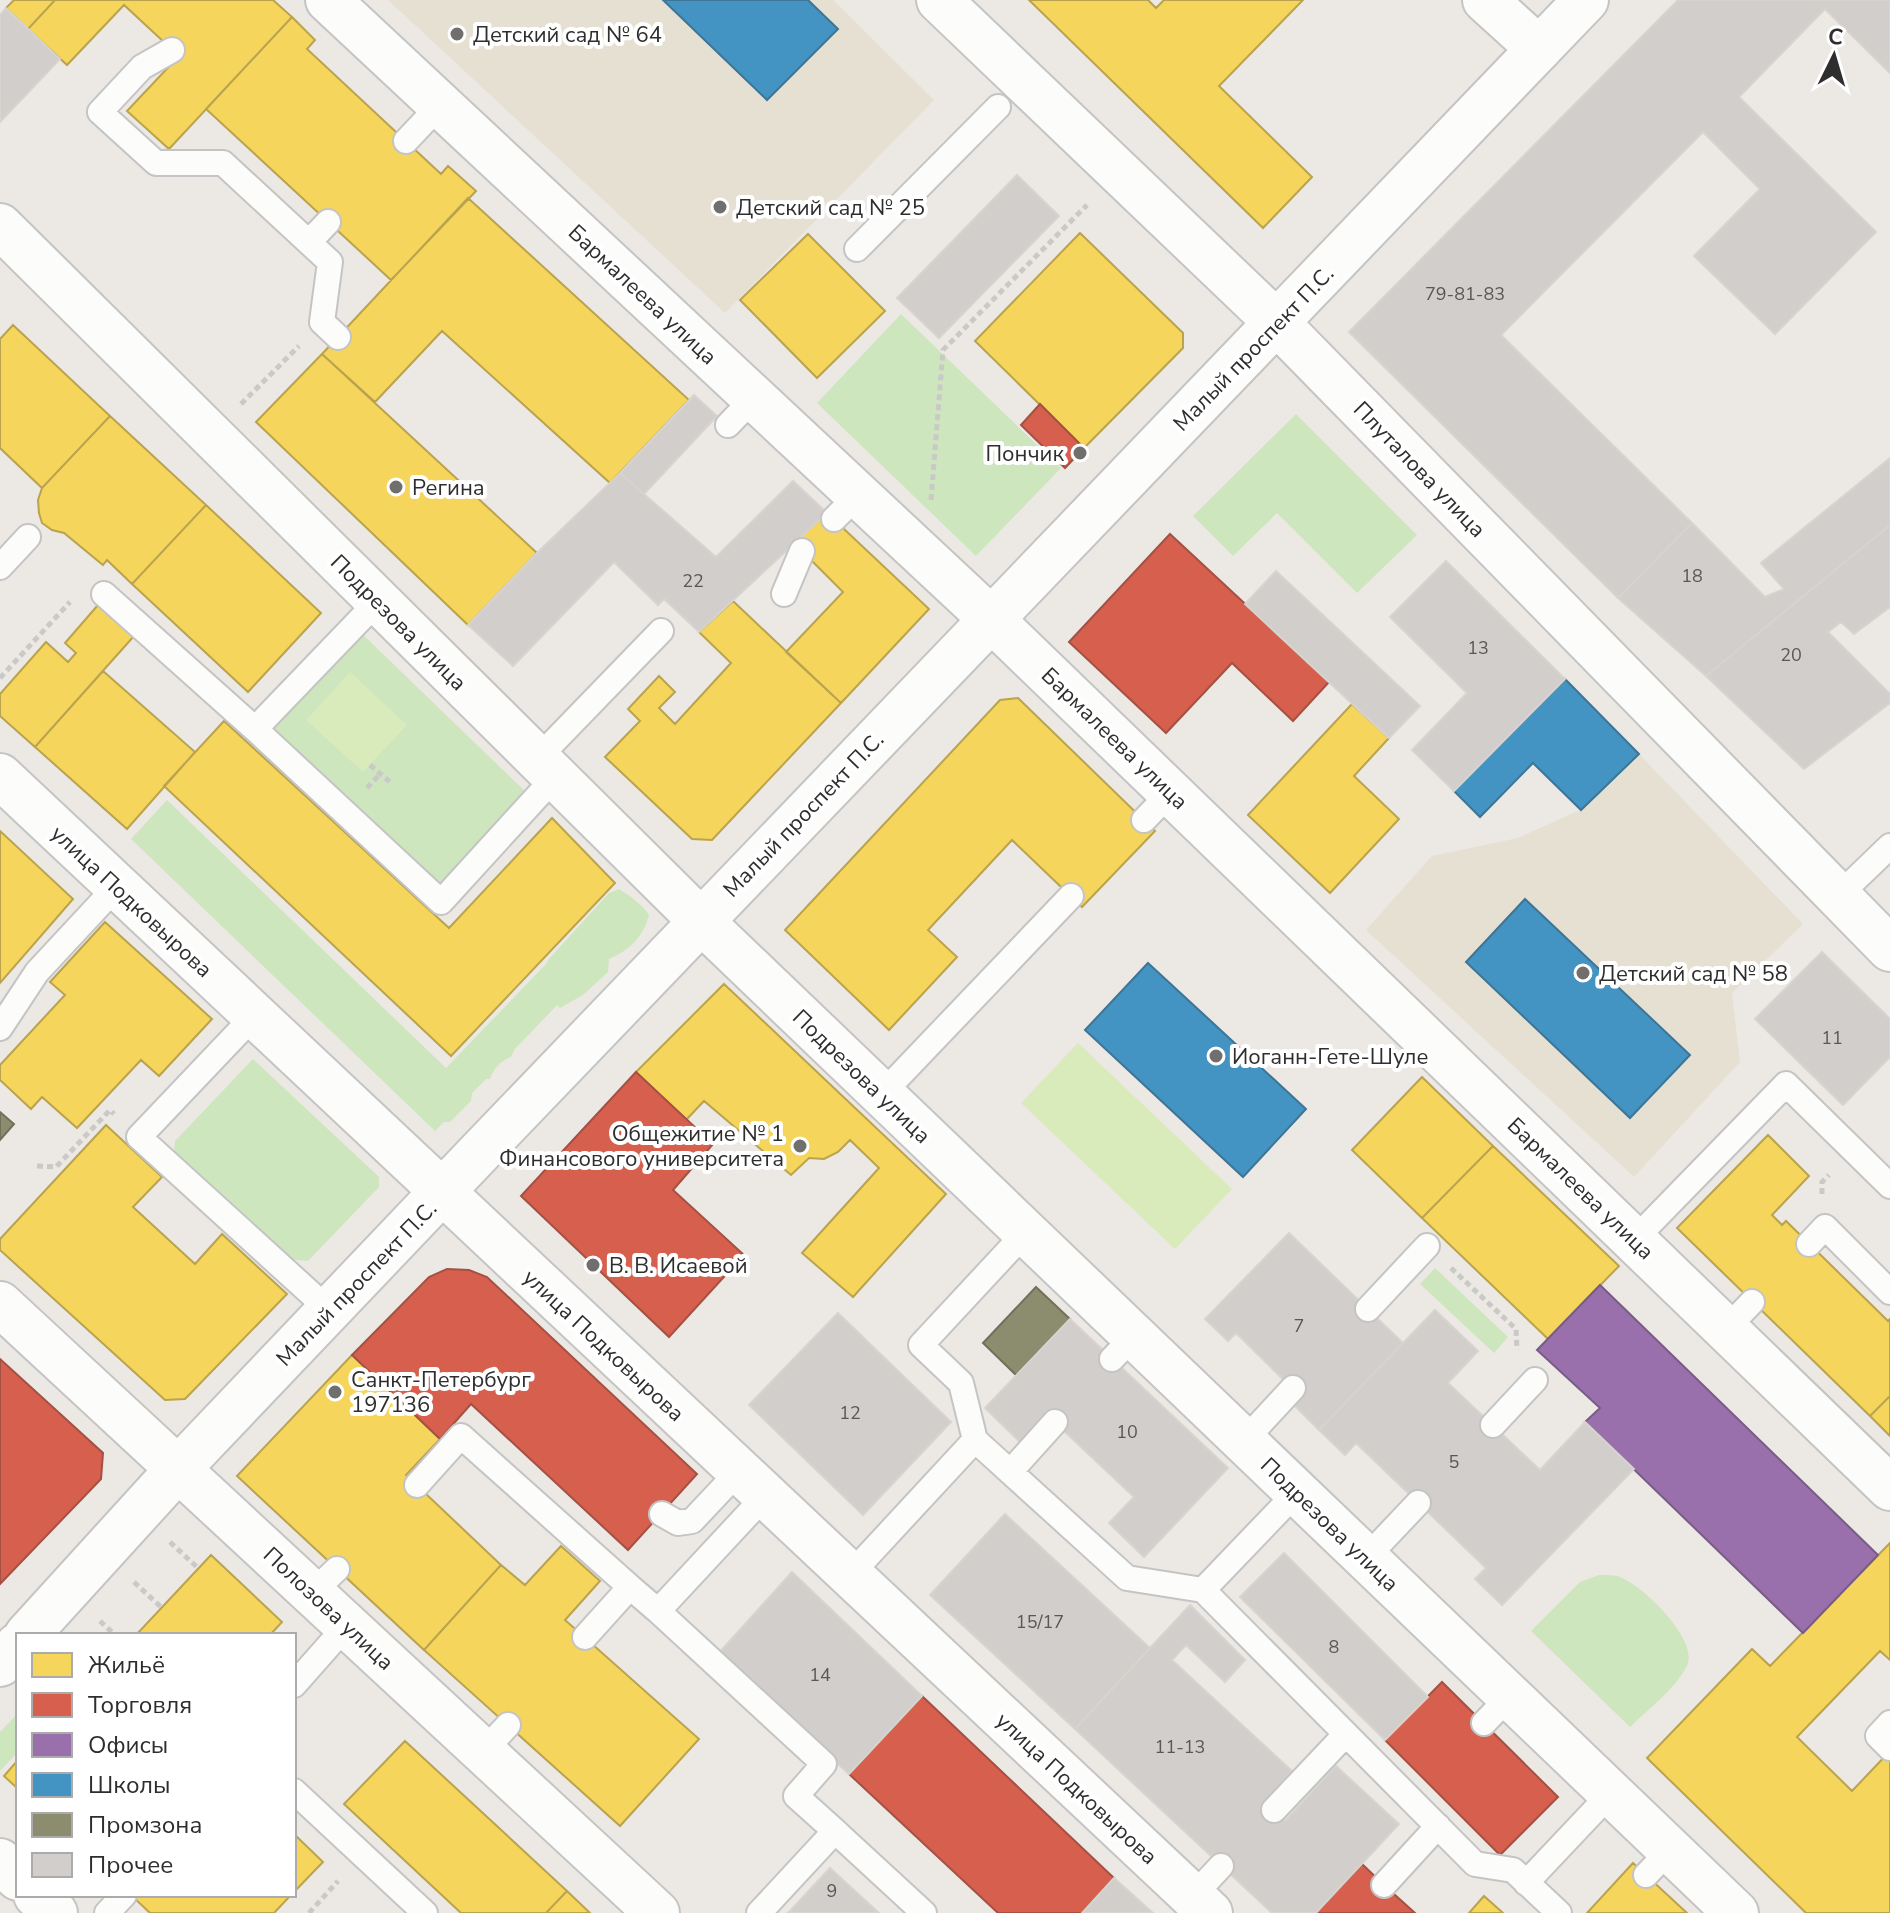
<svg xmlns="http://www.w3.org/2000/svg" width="1890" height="1913" viewBox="0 0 1890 1913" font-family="'Nunito Sans',sans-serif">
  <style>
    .education { fill: #e6e0d3 }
    .green { fill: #cee6be }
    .pitch { fill: #d9eabb }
    .homes { fill: #f6d55c; stroke: #baa34e; stroke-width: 2 }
    .shops { fill: #d6604d; stroke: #a45144; stroke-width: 2 }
    .offices { fill: #9970ab; stroke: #795c86; stroke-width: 2 }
    .schools { fill: #4393c3; stroke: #3d7596; stroke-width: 2 }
    .industry { fill: #8c8c6e; stroke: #70705b; stroke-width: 2 }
    .building { fill: #d1cecb; stroke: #d7d4d0; stroke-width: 2 }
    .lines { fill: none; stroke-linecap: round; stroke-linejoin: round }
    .lane-casing { stroke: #c5c4c5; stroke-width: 28 }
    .street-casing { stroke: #c5c4c5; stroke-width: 48 }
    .secondary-casing { stroke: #c5c4c5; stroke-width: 48 }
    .path { stroke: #c9c9c8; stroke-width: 5; stroke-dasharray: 6 4; stroke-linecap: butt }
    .lane { stroke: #fcfcfb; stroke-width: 24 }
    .street { stroke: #fcfcfb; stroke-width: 44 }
    .secondary { stroke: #fcfcfb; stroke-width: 44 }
    .poi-dot { fill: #706f6e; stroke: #fff; stroke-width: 3 }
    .labels { text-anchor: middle; stroke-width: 8; stroke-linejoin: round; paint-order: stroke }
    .number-label { font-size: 18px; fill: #585857 }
    .poi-label { font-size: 22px; fill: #2e2e2e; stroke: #fff; text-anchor: start }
    .street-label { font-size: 22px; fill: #2e2e2e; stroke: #fff }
  </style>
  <rect width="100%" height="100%" fill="#ece8e4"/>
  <path class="education" d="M388 0H833L934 100 725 313Z
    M1639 754 1803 924 1732 993 1740 1062 1634 1177 1366 930 1432 856 1518 838 1580 810Z"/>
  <path class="green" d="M901 314 1061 468 976 556 817 403Z
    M1296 414 1417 535 1357 593 1277 513 1233 556 1193 516Z
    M356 628 532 798 446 892 266 724Z
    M167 800 446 1068 547 963 548 960 609 893 619 889C631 897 640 902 649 915 643 937 630 950 609 959L608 972 583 995 560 1008 557 1005 515 1049 511 1057C502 1060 493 1069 490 1079H486L472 1093 471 1101 450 1122H444L435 1131 131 839Z
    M253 1059 379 1177V1187L308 1261 288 1259 174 1152 175 1141Z
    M1435 1268 1508 1337 1494 1353 1420 1284Z
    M1599 1575C1605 1575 1612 1575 1617 1576 1641 1583 1696 1637 1688 1663 1681 1684 1646 1711 1630 1727L1531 1631 1580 1582Z
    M18 1713V1752L0 1771V1732Z"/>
  <path class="pitch" d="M350 672 407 725 363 772 306 720Z
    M1078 1043 1232 1189 1175 1249 1021 1103Z"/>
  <path class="homes" d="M14 0H55L28 29 6 8Z
    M55 0H273L292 17 169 149 127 111 179 56 124 5 67 65 28 29Z
    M1029 0H1148L1156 8 1164 0H1303L1219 86 1312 177 1263 228Z
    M292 17 315 40 307 49 441 174 448 166 476 191 391 280 206 109Z
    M468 198 689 400 610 483 442 331 375 402 322 354Z
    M1080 233 1183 333V348L1084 448 975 341Z
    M808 234 885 311 817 378 740 300Z
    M13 325 110 416 42 488 0 448V339Z
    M322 354 537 553 468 625 256 422Z
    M110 416 206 505 132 584 107 560 103 565 64 533 52 530 42 523 39 513 38 500 42 488Z
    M206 505 321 613 248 692 132 584Z
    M827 513 929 609 841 703 786 652 843 592 794 543Z
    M733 601 841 703 712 840 692 839 605 757 640 721 628 709 659 676 675 692 659 708 675 724 731 663 699 632Z
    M98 605 134 636 35 747 0 716V694L46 642 68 662 76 653 65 643Z
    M103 671 195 752 127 829 35 747Z
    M1018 698 1155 831 1082 907 1012 840 928 930 957 957 889 1030 785 930 1000 700Z
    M1352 704 1389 738 1354 776 1399 819 1330 893 1248 815Z
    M224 721 449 928 552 818 615 883 451 1056 164 786Z
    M0 831 73 899 0 983Z
    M105 922 212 1019 159 1076 141 1060 77 1128 42 1097 31 1109 0 1080V1065L65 995 50 982Z
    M724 984 946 1194 853 1297 802 1253 879 1168 850 1140 838 1152 824 1159 809 1158 791 1175 704 1101 686 1120 636 1072Z
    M1422 1077 1493 1146 1422 1218 1352 1150Z
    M106 1125 162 1177 133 1207 195 1264 222 1234 287 1294 185 1399 165 1400 0 1250V1239Z
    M1768 1135 1809 1176 1772 1215 1782 1225 1786 1221 1888 1321 1890 1319V1396L1870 1416 1677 1228Z
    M1493 1146 1619 1266 1548 1339 1422 1218Z
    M352 1355 440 1439 406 1475 501 1565 424 1650 237 1476Z
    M1890 1396V1436L1870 1416Z
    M1890 1543V1660L1880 1651 1797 1737 1852 1791 1890 1751V1913H1806L1647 1758 1752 1649 1770 1666Z
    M561 1546 600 1581 565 1620 699 1739 620 1826 424 1650 501 1565 525 1585Z
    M211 1555 282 1622 270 1635H136Z
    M405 1741 567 1891 546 1913H461L344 1804Z
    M18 1760V1789L4 1776Z
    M294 1834 323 1862 294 1892Z
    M1633 1863 1687 1913H1587Z
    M567 1891 590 1913H546Z
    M131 1895H291L274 1913H150Z
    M1484 1896 1503 1913H1469Z"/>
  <path class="shops" d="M1040 404 1084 448 1065 468 1021 425Z
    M1170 534 1329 682 1293 721 1232 663 1166 733 1069 642Z
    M636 1072 713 1144 673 1190 744 1255 669 1337 521 1196Z
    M447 1269 469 1270 487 1277 697 1474 628 1550 471 1404 440 1439 352 1355 429 1277Z
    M0 1359 103 1453 101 1479 0 1584Z
    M1442 1682 1558 1797 1500 1855 1385 1740Z
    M922 1696 1114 1878 1082 1913H998L849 1774Z
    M1362 1864 1384 1885 1415 1913H1316Z"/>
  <path class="offices" d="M1600 1285 1878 1555 1803 1633 1585 1422 1600 1408 1537 1350Z"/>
  <path class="schools" d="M663 0H808L838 29 767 100Z
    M1565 679 1639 754 1581 810 1533 763 1480 817 1454 791Z
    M1525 899 1690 1055 1630 1118 1466 962Z
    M1148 963 1306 1109 1243 1177 1085 1030Z"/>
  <path class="industry" d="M0 1112 14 1124 0 1140Z
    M1036 1287 1070 1319 1016 1375 983 1343Z"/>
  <path class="building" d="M1678 0H1890V73L1825 9 1739 97 1876 232 1775 334 1694 256 1760 189 1703 132 1501 335 1692 523 1618 598 1349 332Z
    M6 8 60 59 0 122V15Z
    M1017 175 1059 216 939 338 897 298Z
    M694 395 717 416 644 494 620 473Z
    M1890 458V525L1706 676 1618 598 1692 523 1765 597 1784 589 1761 563Z
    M620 473 716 557 793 481 827 513 699 632 664 599 658 605 614 562 513 666 468 625 537 553Z
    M1890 525V607L1854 634 1841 622 1828 632 1890 694V703L1804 769 1706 676Z
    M1446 561 1565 679 1454 791 1412 750 1467 693 1390 617Z
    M1276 571 1420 706 1389 738 1245 604Z
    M1822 952 1890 1019V1057L1843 1105 1755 1019Z
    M1289 1233 1403 1343 1319 1430 1294 1405 1302 1398 1236 1333 1228 1341 1205 1319Z
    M1435 1310 1478 1351 1448 1383 1540 1470 1585 1422 1634 1469 1502 1605 1475 1579 1486 1568 1356 1443 1345 1455 1319 1430Z
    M838 1313 951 1422 863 1515 749 1405Z
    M1070 1319 1228 1468 1144 1557 1109 1523 1134 1497 1046 1414 1020 1442 985 1408Z
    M1005 1514 1150 1648 1075 1729 930 1595Z
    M1284 1553 1428 1697 1385 1740 1240 1597Z
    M792 1572 922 1696 849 1774 718 1654Z
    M1190 1605 1245 1660 1225 1682 1186 1645 1172 1660 1292 1771 1265 1801 1285 1821 1336 1766 1399 1824 1316 1913H1272L1075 1729Z
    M830 1868 879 1913H788Z
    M1114 1878 1153 1913H1082Z"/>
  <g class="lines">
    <g class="lane-casing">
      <path id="lane" d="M172 50 142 67 100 112 156 163H223L330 262 322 322 338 337
        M406 141 440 105
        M309 242 328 222
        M857 249 998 107
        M728 425 754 398
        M834 519 858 495
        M0 567 28 537
        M104 594 255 729
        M784 594 802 551
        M378 601 255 729 441 902 555 777
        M537 759 661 631
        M1144 820 1171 792
        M1838 896 1890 846
        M254 1016 139 1137 330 1311
        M0 1028 37 972 117 886
        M881 1095 1071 896
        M1026 1232 921 1345 961 1383 975 1440 1127 1578 1203 1590 1475 1864 1513 1870 1559 1913
        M1634 1240 1786 1084 1890 1186
        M1809 1244 1825 1227 1890 1292
        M1368 1309 1427 1246
        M1726 1329 1752 1302
        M1112 1359 1134 1336
        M1493 1425 1535 1380
        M1244 1441 1293 1388
        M1010 1472 1055 1422
        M417 1485 461 1436 630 1587
        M765 1496 658 1611 824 1764 796 1796 835 1831
        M662 1514 678 1523 692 1521 739 1471
        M1366 1558 1418 1503
        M850 1575 975 1440
        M1203 1590 1297 1492
        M312 1593 337 1569
        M585 1637 630 1587 658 1611
        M294 1685 347 1625
        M1484 1723 1510 1696
        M1890 1723 1878 1736 1890 1748
        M483 1752 508 1725
        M294 1791 425 1913
        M1274 1810 1346 1734
        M1646 1875 1670 1850
        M1526 1883 1611 1793
        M1384 1885 1438 1826
        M1192 1897 1221 1866
        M107 1913 124 1895
        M759 1913 835 1831 924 1913"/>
    </g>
    <g class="street-casing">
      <path id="street" d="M328 0 990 618 1890 1488
        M939 0 1277 323 1890 949
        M1485 0 1539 49
        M0 226 701 921 1736 1913
        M0 776 1210 1913
        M0 1304 657 1913"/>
    </g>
    <g class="secondary-casing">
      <path id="secondary" d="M27 1635 178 1469 476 1156 1586 0
        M0 1664 18 1645
        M0 1861 18 1878
        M36 1895 55 1913"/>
    </g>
    <path class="path" d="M241 404 299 346
      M931 500 943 350 1087 205
      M0 678 70 602
      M370 765 391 783
      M367 788 380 774
      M37 1166 56 1167 110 1110 114 1114
      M1822 1194V1182L1829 1175
      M1451 1268 1516 1329 1517 1350
      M170 1542 199 1569
      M134 1582 162 1608
      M100 1621 115 1635
      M309 1913 338 1881"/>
    <use href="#lane" class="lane"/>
    <use href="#street" class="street"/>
    <use href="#secondary" class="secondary"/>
  </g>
  <g class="poi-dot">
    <circle cx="457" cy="34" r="8"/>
    <circle cx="720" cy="207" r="8"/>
    <circle cx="1080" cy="453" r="8"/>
    <circle cx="396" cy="487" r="8"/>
    <circle cx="1583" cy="973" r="8"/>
    <circle cx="1216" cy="1056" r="8"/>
    <circle cx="800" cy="1146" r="8"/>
    <circle cx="593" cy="1265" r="8"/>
    <circle cx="335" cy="1392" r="8"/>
  </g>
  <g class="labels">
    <g class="number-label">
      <text x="1465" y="300">79-81-83</text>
      <text x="1692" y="582">18</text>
      <text x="693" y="587">22</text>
      <text x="1478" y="654">13</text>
      <text x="1791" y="661">20</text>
      <text x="1832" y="1044">11</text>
      <text x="1299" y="1332">7</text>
      <text x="850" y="1419">12</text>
      <text x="1127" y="1438">10</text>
      <text x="1454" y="1468">5</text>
      <text x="1040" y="1628">15/17</text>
      <text x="1334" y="1653">8</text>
      <text x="820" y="1681">14</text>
      <text x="1180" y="1753">11-13</text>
      <text x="832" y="1897">9</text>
    </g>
    <g class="poi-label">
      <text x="473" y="42">Детский сад № 64</text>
      <text x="736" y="215">Детский сад № 25</text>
      <text x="1064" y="461" text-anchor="end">Пончик</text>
      <text x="412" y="495">Регина</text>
      <text x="1599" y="981">Детский сад № 58</text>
      <text x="1232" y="1064">Иоганн-Гете-Шуле</text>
      <text x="784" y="1141" text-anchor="end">Общежитие № 1<tspan x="784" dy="25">Финансового университета</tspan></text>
      <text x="609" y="1273">В. В. Исаевой</text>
      <text x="351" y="1387">Санкт-Петербург<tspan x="351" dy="25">197136</tspan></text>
    </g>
    <g class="street-label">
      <text transform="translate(643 294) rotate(43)" y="8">Бармалеева улица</text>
      <text transform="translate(1253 348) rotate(-46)" y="8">Малый проспект П.С.</text>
      <text transform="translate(1420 469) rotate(46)" y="8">Плуталова улица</text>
      <text transform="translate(399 622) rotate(45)" y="8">Подрезова улица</text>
      <text transform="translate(1115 738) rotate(44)" y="8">Бармалеева улица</text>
      <text transform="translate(803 814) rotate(-46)" y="8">Малый проспект П.С.</text>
      <text transform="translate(132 901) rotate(43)" y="8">улица Подковырова</text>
      <text transform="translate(862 1076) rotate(44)" y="8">Подрезова улица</text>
      <text transform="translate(1581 1188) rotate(44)" y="8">Бармалеева улица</text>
      <text transform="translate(356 1283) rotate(-46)" y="8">Малый проспект П.С.</text>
      <text transform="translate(604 1345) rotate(43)" y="8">улица Подковырова</text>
      <text transform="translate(1330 1524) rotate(44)" y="8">Подрезова улица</text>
      <text transform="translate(329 1608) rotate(43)" y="8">Полозова улица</text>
      <text transform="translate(1077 1788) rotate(43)" y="8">улица Подковырова</text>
    </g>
  </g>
  <rect x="16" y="1633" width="280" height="264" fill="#ffffff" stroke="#ababab" stroke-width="2"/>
  <rect x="32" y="1653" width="40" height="24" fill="#f6d55c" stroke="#ababab" stroke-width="2"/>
  <text x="88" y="1673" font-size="24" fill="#2e2e2e">Жильё</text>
  <rect x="32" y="1693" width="40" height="24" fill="#d6604d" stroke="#ababab" stroke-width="2"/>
  <text x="88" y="1713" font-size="24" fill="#2e2e2e">Торговля</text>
  <rect x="32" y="1733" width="40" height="24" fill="#9970ab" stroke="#ababab" stroke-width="2"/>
  <text x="88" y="1753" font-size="24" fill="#2e2e2e">Офисы</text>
  <rect x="32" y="1773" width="40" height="24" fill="#4393c3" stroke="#ababab" stroke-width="2"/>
  <text x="88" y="1793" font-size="24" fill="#2e2e2e">Школы</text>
  <rect x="32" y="1813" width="40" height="24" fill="#8c8c6e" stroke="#ababab" stroke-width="2"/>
  <text x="88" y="1833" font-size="24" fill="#2e2e2e">Промзона</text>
  <rect x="32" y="1853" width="40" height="24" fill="#d1cecb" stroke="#ababab" stroke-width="2"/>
  <text x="88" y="1873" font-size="24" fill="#2e2e2e">Прочее</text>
  <g transform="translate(1834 56) rotate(5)" stroke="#ffffff" stroke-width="6" paint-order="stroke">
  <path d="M0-6L14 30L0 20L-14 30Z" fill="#2e2e2e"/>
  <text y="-12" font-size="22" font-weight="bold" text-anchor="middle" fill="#2e2e2e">С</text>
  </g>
</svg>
